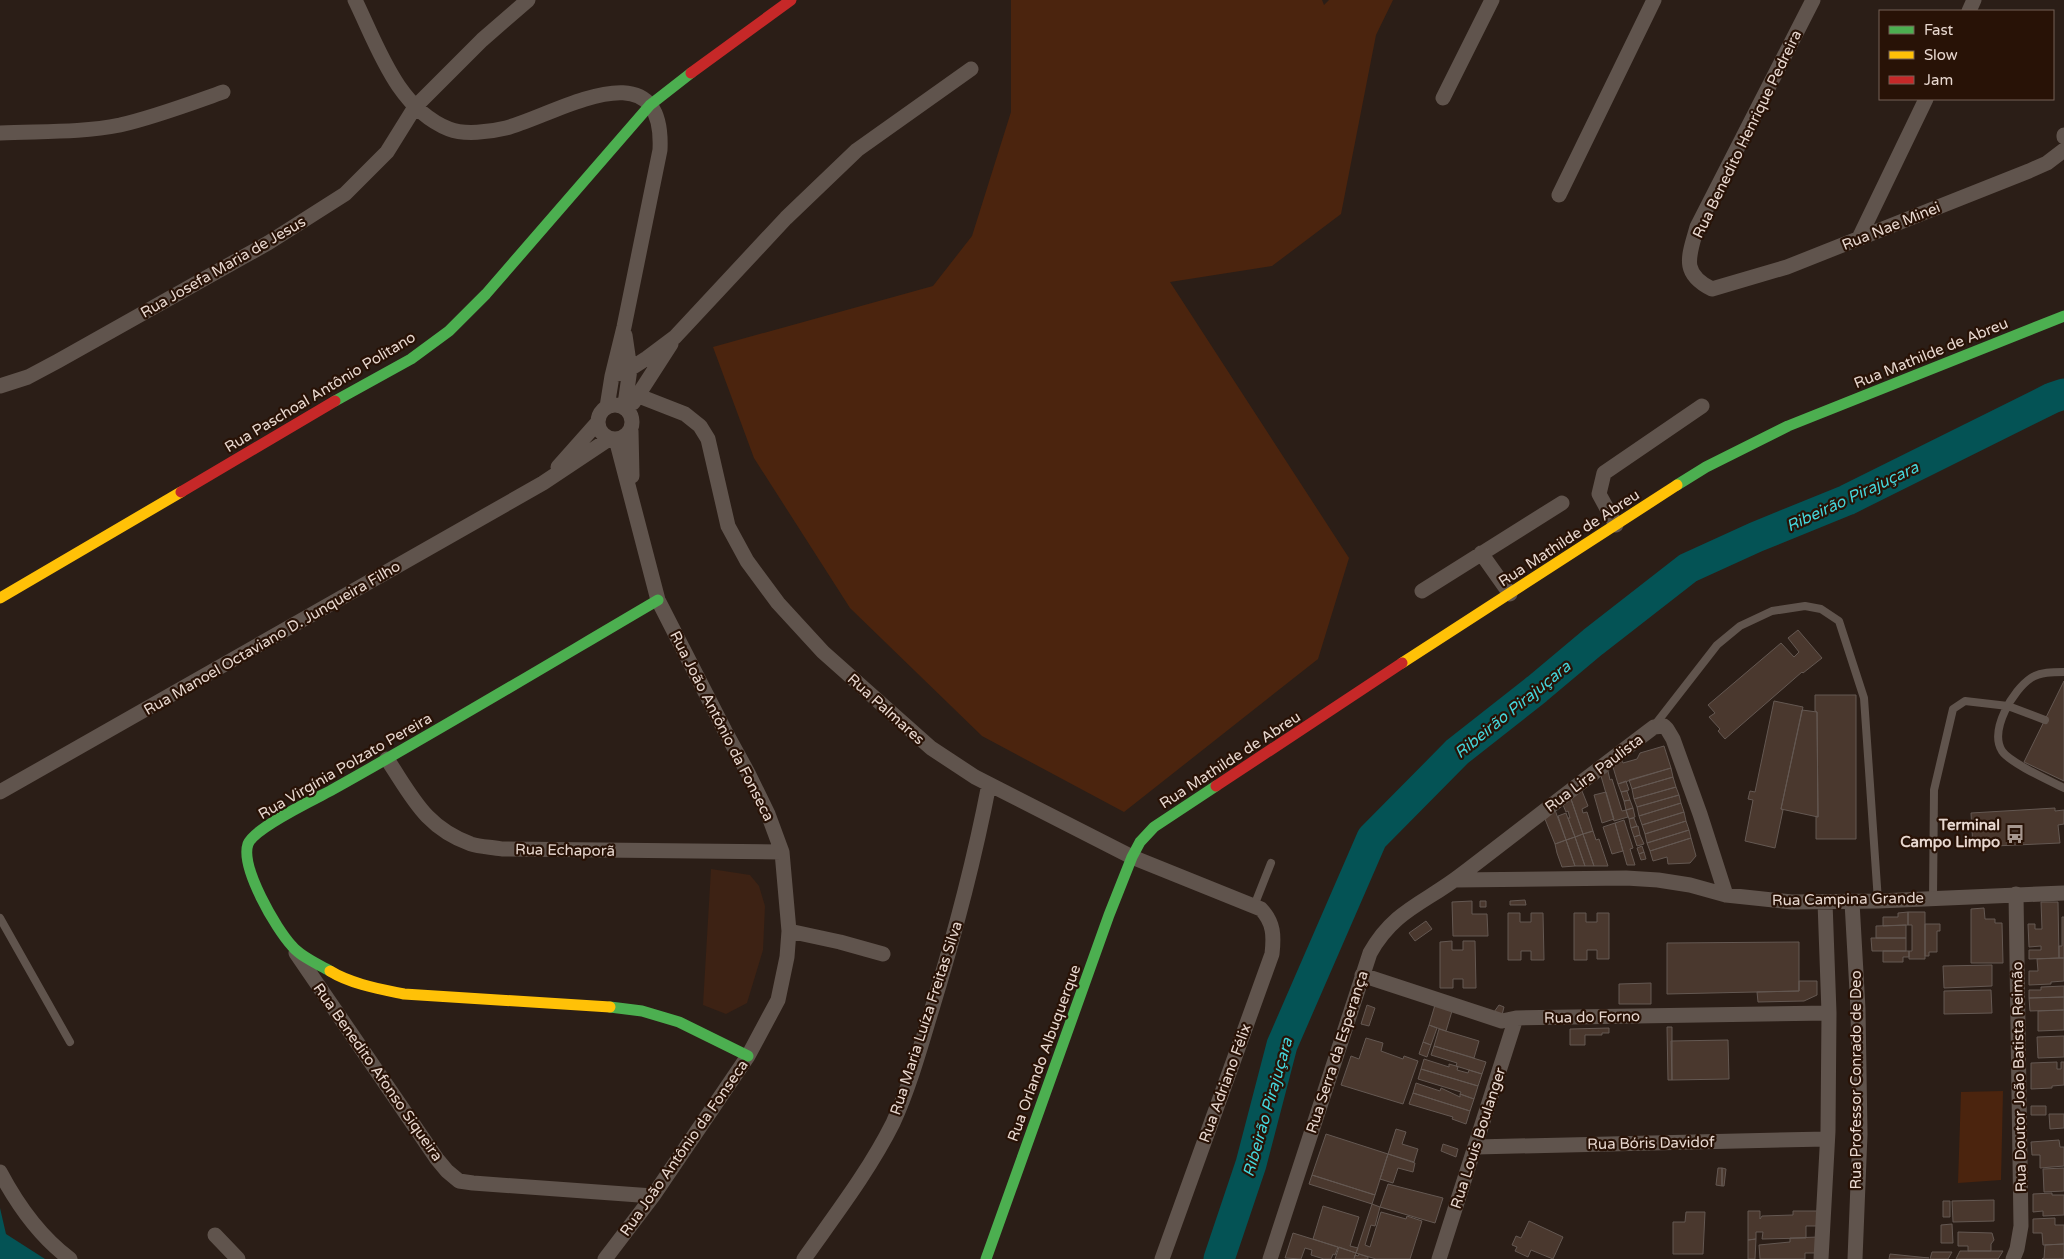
<svg xmlns="http://www.w3.org/2000/svg" width="2064" height="1259" viewBox="0 0 2064 1259" font-family="'Varela Round',sans-serif">
  <style>
    .built { fill: #3d2214 }
    .green { fill: #4b240e }
    .water { fill: #045355 }
    .lines { fill: none; stroke-linecap: round; stroke-linejoin: round }
    .river { stroke: #045355; stroke-width: 31 }
    .building { fill: #4a382e; stroke: #645852 }
    .lane { stroke: #60544d; stroke-width: 8 }
    .street { stroke: #60544d; stroke-width: 15 }
    .fast { stroke: #4caf50; stroke-width: 11 }
    .slow { stroke: #ffc107; stroke-width: 11 }
    .jam { stroke: #c62828; stroke-width: 11 }
    .labels { text-anchor: middle; stroke-width: 4.5; stroke-linejoin: round; paint-order: stroke }
    .street-label { font-size: 15px; fill: #e8d8d0; stroke: #281206 }
    .poi-label { font-size: 15px; font-weight: bold; fill: #e8d8d0; stroke: #281206; text-anchor: end }
    .water-label { font-size: 16px; font-style: italic; fill: #45d6db; stroke: #281206 }
  </style>
  <rect width="100%" height="100%" fill="#2b1e17"/>
  <path class="built" d="M711 869 750 875 759 886 765 906 763 950 747 1003 726 1014 703 1005Z"/>
  <path class="green" d="M1011 0H1322L1324 5 1329 0H1393L1376 35 1341 214 1272 266 1170 282 1349 558 1318 659 1124 812 982 736 850 608 754 458 713 347 933 286 972 236 1011 112Z
    M2003 1091 2001 1180 1958 1183 1961 1092Z"/>
  <path class="water" d="M0 1208 6 1234 45 1259H0Z"/>
  <g class="lines">
    <path class="river" d="M1219 1259 1251 1164 1282 1045 1372 838 1457 752 1537 689 1593 642 1688 568 1756 537 1847 500 2052 398 2064 394"/>
  </g>
  <path class="building" d="M1798 630 1822 658 1803 673 1802 672 1725 739 1718 731 1720 729 1709 717 1715 713 1708 705 1781 643 1794 657 1799 652 1788 638Z
    M2064 681V781L2024 762Z
    M1815 695H1856V839H1816V816L1818 817 1817 712 1815 711Z
    M1774 701 1803 707 1781 809 1783 810 1775 848 1745 841 1753 800 1748 799 1750 791 1755 792Z
    M1802 710 1817 712 1818 817 1781 809Z
    M1664 746 1671 768 1618 784 1613 767 1622 761 1623 763 1637 759 1640 753Z
    M1671 768 1673 777 1632 789 1629 780Z
    M1608 771 1610 780 1612 779 1622 811 1626 810 1628 817 1614 821 1601 776Z
    M1673 777 1676 787 1634 799 1632 789Z
    M1626 781 1629 790 1621 792 1618 784Z
    M1676 787 1679 795 1637 807 1634 799Z
    M1582 791 1588 806 1582 809 1583 813 1587 812 1593 831 1583 834 1571 799Z
    M1627 791 1630 800 1624 801 1621 792Z
    M1606 792 1614 819 1602 823 1594 795Z
    M1679 795 1681 803 1639 816 1637 807Z
    M1571 799 1583 834 1575 837 1568 818H1570L1568 811 1566 812 1563 805Z
    M1630 800 1633 808 1626 810 1624 801Z
    M1681 803 1684 812 1642 825 1639 816Z
    M1633 808 1635 817 1629 819 1626 810Z
    M2055 808V811L2064 810V824L2058 825 2060 843 1973 847 1971 813Z
    M1555 810 1566 840 1555 844 1545 819Z
    M1684 812 1686 821 1645 834 1642 825Z
    M1566 813 1575 837 1566 840 1558 816Z
    M1634 818 1637 826 1631 828 1629 819Z
    M1624 820 1633 848 1630 849 1635 865H1627L1615 823Z
    M1686 821 1689 830 1647 843 1645 834Z
    M1615 823 1623 851 1612 854 1603 827Z
    M1638 826 1640 835 1634 837 1631 828Z
    M1689 830 1691 838 1650 851 1647 843Z
    M1593 831 1596 840 1599 839 1608 866H1594L1583 834Z
    M1583 834 1594 866H1585L1575 837Z
    M1640 835 1644 844 1637 846 1634 837Z
    M1575 837 1585 866H1575L1566 840Z
    M1691 838 1696 856 1690 863 1668 864 1667 857 1653 861 1650 851Z
    M1566 840 1575 866 1562 867 1557 853 1555 844Z
    M1642 846 1644 852 1639 854 1637 848Z
    M1644 852 1646 859 1641 860 1639 854Z
    M1525 900 1526 905H1510V901Z
    M1472 901V914H1487L1488 936H1453L1452 902Z
    M1480 901H1486V907H1480Z
    M2041 902H2058L2059 958 2029 959V950H2041V946L2029 947 2028 924H2035V929H2042Z
    M1984 908 1985 919H1995V923H2002L2003 963H1971V909Z
    M1908 912V925L1883 926V917H1898V913Z
    M1908 912H1925V959H1909V951H1912V925H1908Z
    M1508 913H1520V922H1531V913H1543L1544 960H1531V951H1521V960H1508Z
    M1574 913H1586V922H1597V913H1609V959H1597V950H1587V960H1574Z
    M2062 917H2064V958H2059V946H2062Z
    M1426 921 1432 929 1415 941 1409 933Z
    M1925 924H1940V931H1937V952H1929V956H1925Z
    M1906 925V938H1876V926Z
    M1871 938H1906V951H1872Z
    M1452 941V950H1463V941H1475L1476 988H1463V979H1453V988H1440V942Z
    M1799 942V991L1667 994V943Z
    M1883 951H1909V957H1903V962H1883Z
    M2059 958H2064V981L2051 982V984L2029 985V971H2038L2037 959Z
    M1992 965V986L1944 988 1943 966Z
    M1799 981H1817V995L1804 1001 1758 1002 1757 992 1799 991Z
    M1651 983V1004H1619V984Z
    M2064 986V997L2029 998V990H2041V987Z
    M1991 990 1992 1013 1944 1014V991Z
    M2064 997V1010L2030 1011 2029 998Z
    M1367 1005 1375 1008 1369 1026 1361 1024Z
    M1435 1005 1452 1011 1446 1031 1429 1025Z
    M1499 1005 1504 1007 1502 1015 1494 1012Z
    M2064 1010V1030L2038 1031V1011Z
    M1429 1025 1437 1028 1431 1045 1423 1042Z
    M1667 1027H1672V1080H1668Z
    M1609 1028V1033H1602V1035H1585V1045H1570V1029Z
    M1439 1029 1479 1041 1474 1058 1434 1046Z
    M2064 1036V1057L2038 1058 2037 1037Z
    M1366 1038 1383 1043 1381 1051 1403 1059 1404 1056 1418 1061 1403 1104 1341 1085 1351 1056 1359 1059Z
    M1728 1040 1729 1079 1672 1080 1671 1041Z
    M1423 1042 1431 1045 1427 1057 1419 1054Z
    M1434 1046 1486 1062 1482 1074 1456 1066 1457 1063 1431 1055Z
    M1424 1059 1449 1067V1064L1456 1066 1458 1067 1457 1070 1468 1073 1469 1070 1482 1074 1478 1086 1421 1069Z
    M2057 1062V1069H2061V1062H2064V1085L2052 1086V1088L2031 1089V1063Z
    M1421 1069 1478 1086 1474 1099 1460 1094 1461 1092 1418 1079Z
    M1416 1083 1440 1091 1441 1088 1460 1097V1094L1474 1099 1470 1111 1413 1093Z
    M1413 1093 1470 1111 1466 1124 1452 1119 1453 1117 1409 1104Z
    M2031 1106H2046V1115H2031Z
    M2049 1114H2064V1128L2050 1129Z
    M1396 1129 1406 1132 1402 1144 1418 1149 1414 1162 1388 1154Z
    M1326 1134 1388 1154 1375 1195 1312 1175Z
    M2059 1140 2060 1147H2064V1166L2040 1168V1155H2032L2031 1142Z
    M1443 1144 1458 1149 1456 1157 1441 1151Z
    M1388 1154 1415 1163 1413 1172 1398 1168 1393 1183 1380 1179Z
    M1718 1168H1722V1186L1716 1185Z
    M1722 1168 1726 1169 1724 1186H1722Z
    M2064 1168V1191L2044 1192 2043 1169Z
    M1312 1175 1375 1195 1372 1204 1309 1184Z
    M1388 1184 1443 1198 1435 1223 1380 1207Z
    M2052 1193V1195H2064V1215L2043 1216V1211L2033 1212V1194Z
    M1994 1200V1221L1953 1222 1952 1201Z
    M1943 1201H1950V1217H1943Z
    M1372 1204 1380 1207 1375 1226 1371 1225 1365 1245 1370 1247 1381 1212 1406 1219 1407 1216 1422 1221 1410 1259H1376L1356 1253Z
    M1323 1206 1359 1217 1350 1246 1358 1248 1356 1253 1313 1239Z
    M1748 1211H1760V1219L1762 1216 1793 1215V1211H1819V1226H1806V1238L1762 1239 1763 1232H1756V1239L1748 1240Z
    M1686 1212H1705L1703 1254H1673V1222H1685Z
    M2055 1218V1225H2064V1244L2043 1245 2042 1233H2033V1219Z
    M1529 1221 1563 1237 1553 1259 1531 1250 1528 1257 1515 1251 1517 1247 1512 1245 1516 1236 1521 1238Z
    M1952 1224 1953 1243H1941V1225Z
    M1958 1232 1992 1233 1994 1240 1991 1244V1251H1968V1246H1958Z
    M1293 1233 1338 1247 1335 1255 1333 1254 1331 1259H1324L1311 1255 1312 1250 1305 1248 1301 1259 1285 1258Z
    M1819 1237 1818 1253H1805V1259H1760L1759 1245 1790 1242V1238Z
    M1756 1239 1755 1259H1748V1240Z
    M2064 1244V1259H2042L2044 1258 2045 1245Z
    M1339 1247 1356 1253 1354 1259H1335Z
    M1960 1251H2003L1998 1259H1956Z
    M1932 1252H1952L1948 1259H1930Z
    M1359 1254 1368 1257V1259H1354L1355 1255 1358 1256Z
    M1890 1254 1929 1258 1889 1259Z"/>
  <g class="lines">
    <path class="lane" d="M2064 672C2053 672 2040 672 2031 678 2013 690 1989 730 2002 751 2010 763 2050 781 2064 788
      M1654 726 1717 645 1740 626 1772 611 1805 606 1821 609 1839 621 1864 698 1878 901
      M1933 898 1934 790 1953 709 1965 701 2008 706 2045 720
      M1254 906 1271 863
      M0 918 70 1042"/>
    <path class="street" d="M355 0C378 47 397 108 449 129 464 135 490 132 506 128 556 115 665 44 660 150L624 327 612 376 607 407
      M1813 0 1697 227C1689 256 1680 273 1712 289L1787 267 2029 171 2047 163 2064 150
      M1969 11 1974 0
      M1443 98 1492 0
      M0 133C39 131 81 133 120 125 155 117 189 104 223 92
      M2064 135V137
      M1559 195 1654 0
      M1859 238 1926 99
      M625 335 630 369 625 404
      M612 376 630 369 647 358 675 337 786 218 857 150 971 69
      M0 386 28 377 58 361 268 243 345 194 387 152 415 107 482 40 528 0
      M627 395 639 396 685 414 700 426 708 439 728 526 747 561 778 603 823 652 931 748 975 777 1132 857 1261 909C1274 923 1274 936 1272 954L1162 1259
      M633 403 671 344
      M598 422a17 17 0 1 1 34 0a17 17 0 1 1-34 0Z
      M631 431 632 476
      M558 467 598 422
      M1616 525 1599 494 1604 473 1702 406
      M1481 553 1510 594
      M1422 591 1562 503
      M387 759C413 798 425 827 471 844 480 847 492 847 502 849L782 852
      M0 792 543 483 609 439
      M1454 880 1626 878 1658 880 1690 885 1726 895 1792 902 1878 901 2064 893
      M1852 902 1858 1009 1860 1134 1855 1259
      M789 931 840 942 883 954
      M296 953 437 1159 447 1171 459 1181 473 1183 653 1196
      M1362 975 1502 1021 1516 1018 1829 1013
      M1476 1147 1827 1139
      M0 1172C18 1206 39 1236 70 1259
      M215 1235 238 1259
      M605 1259 653 1196 748 1056 778 1000 787 957 789 931 782 852 768 814 748 773 725 731 658 600 616 439
      M804 1259C835 1215 869 1171 893 1123 909 1088 920 1049 931 1012 954 937 974 862 989 784
      M1270 1259 1370 953C1394 910 1425 903 1461 875 1525 826 1589 776 1654 727L1664 726 1667 729 1673 739 1700 814 1726 895
      M1439 1259 1516 1018
      M1821 1259 1828 1131 1829 1013 1825 902
      M2013 1259 2017 1249 2021 1226 2016 894"/>
    <path class="fast" d="M335 401 411 359 449 331 486 294 650 105 691 73
      M1677 485 1706 467 1788 426 2064 316
      M330 971C318 964 301 957 292 946 276 929 240 867 248 844 254 828 313 800 330 791 441 729 549 664 658 600
      M610 1007 642 1011 679 1022 748 1056
      M986 1259 1109 915 1132 857 1140 842 1154 827 1216 786"/>
    <path class="slow" d="M0 598 181 492
      M1402 663 1677 485
      M330 971C351 984 380 989 404 994L610 1007"/>
    <path class="jam" d="M691 73 791 0
      M181 492 335 401
      M1216 786 1402 663"/>
  </g>
  <defs>
    <g id="bus-bare" transform="scale(1.5)"><path d="M-5-6H5V4H4V6H2V4H-2V6H-4V4H-5ZM-3.5-4V0h7V-4ZM-3.5 1.2v1.5H-2V1.2ZM2 1.2v1.5H3.5V1.2Z" fill="#a6978f" stroke="#281206" stroke-width="2.5" paint-order="stroke"/></g>
  </defs>
  <g fill-rule="evenodd">
    <use href="#bus-bare" x="2015" y="834"/>
  </g>
  <g class="labels">
    <g class="street-label">
      <text transform="translate(1747 134) rotate(-64)" y="5">Rua Benedito Henrique Pedreira</text>
      <text transform="translate(1891 226) rotate(-22)" y="5">Rua Nae Minei</text>
      <text transform="translate(223 267) rotate(-30)" y="5">Rua Josefa Maria de Jesus</text>
      <text transform="translate(1931 353) rotate(-22)" y="5">Rua Mathilde de Abreu</text>
      <text transform="translate(320 392) rotate(-31)" y="5">Rua Paschoal Antônio Politano</text>
      <text transform="translate(1569 538) rotate(-33)" y="5">Rua Mathilde de Abreu</text>
      <text transform="translate(272 638) rotate(-30)" y="5">Rua Manoel Octaviano D. Junqueira Filho</text>
      <text transform="translate(886 709) rotate(42)" y="5">Rua Palmares</text>
      <text transform="translate(722 726) rotate(63)" y="5">Rua João Antônio da Fonseca</text>
      <text transform="translate(1230 760) rotate(-33)" y="5">Rua Mathilde de Abreu</text>
      <text transform="translate(345 766) rotate(-30)" y="5">Rua Virgínia Polzato Pereira</text>
      <text transform="translate(1594 773) rotate(-37)" y="5">Rua Lira Paulista</text>
      <text transform="translate(565 850) rotate(1)" y="5">Rua Echaporã</text>
      <text transform="translate(1848 899) rotate(-1)" y="5">Rua Campina Grande</text>
      <text transform="translate(1592 1017) rotate(-1)" y="5">Rua do Forno</text>
      <text transform="translate(926 1018) rotate(-72)" y="5">Rua Maria Luíza Freitas Silva</text>
      <text transform="translate(1337 1052) rotate(-72)" y="5">Rua Serra da Esperança</text>
      <text transform="translate(1044 1053) rotate(-70)" y="5">Rua Orlando Albuquerque</text>
      <text transform="translate(378 1072) rotate(55)" y="5">Rua Benedito Afonso Siqueira</text>
      <text transform="translate(2019 1077) rotate(-91)" y="5">Rua Doutor João Batista Reimão</text>
      <text transform="translate(1856 1080) rotate(-90)" y="5">Rua Professor Conrado de Deo</text>
      <text transform="translate(1225 1083) rotate(-70)" y="5">Rua Adriano Félix</text>
      <text transform="translate(1478 1138) rotate(-72)" y="5">Rua Louis Boulanger</text>
      <text transform="translate(1651 1143) rotate(-1)" y="5">Rua Bóris Davidof</text>
      <text transform="translate(684 1148) rotate(-55)" y="5">Rua João Antônio da Fonseca</text>
    </g>
    <g class="poi-label">
      <text x="2000" y="830">Terminal<tspan x="2000" dy="17">Campo Limpo</tspan></text>
    </g>
    <g class="water-label">
      <text transform="translate(1852 496) rotate(-25)" y="6">Ribeirão Pirajuçara</text>
      <text transform="translate(1512 709) rotate(-39)" y="6">Ribeirão Pirajuçara</text>
      <text transform="translate(1267 1107) rotate(-74)" y="6">Ribeirão Pirajuçara</text>
    </g>
  </g>
  <rect x="1879" y="10" width="175" height="90" fill="#281206" stroke="#756157"/>
  <rect x="1889" y="26" width="25" height="8" fill="#4caf50" stroke="#756157"/>
  <text x="1924" y="35" font-size="15" fill="#e8d8d0">Fast</text>
  <rect x="1889" y="51" width="25" height="8" fill="#ffc107" stroke="#756157"/>
  <text x="1924" y="60" font-size="15" fill="#e8d8d0">Slow</text>
  <rect x="1889" y="76" width="25" height="8" fill="#c62828" stroke="#756157"/>
  <text x="1924" y="85" font-size="15" fill="#e8d8d0">Jam</text>
</svg>
